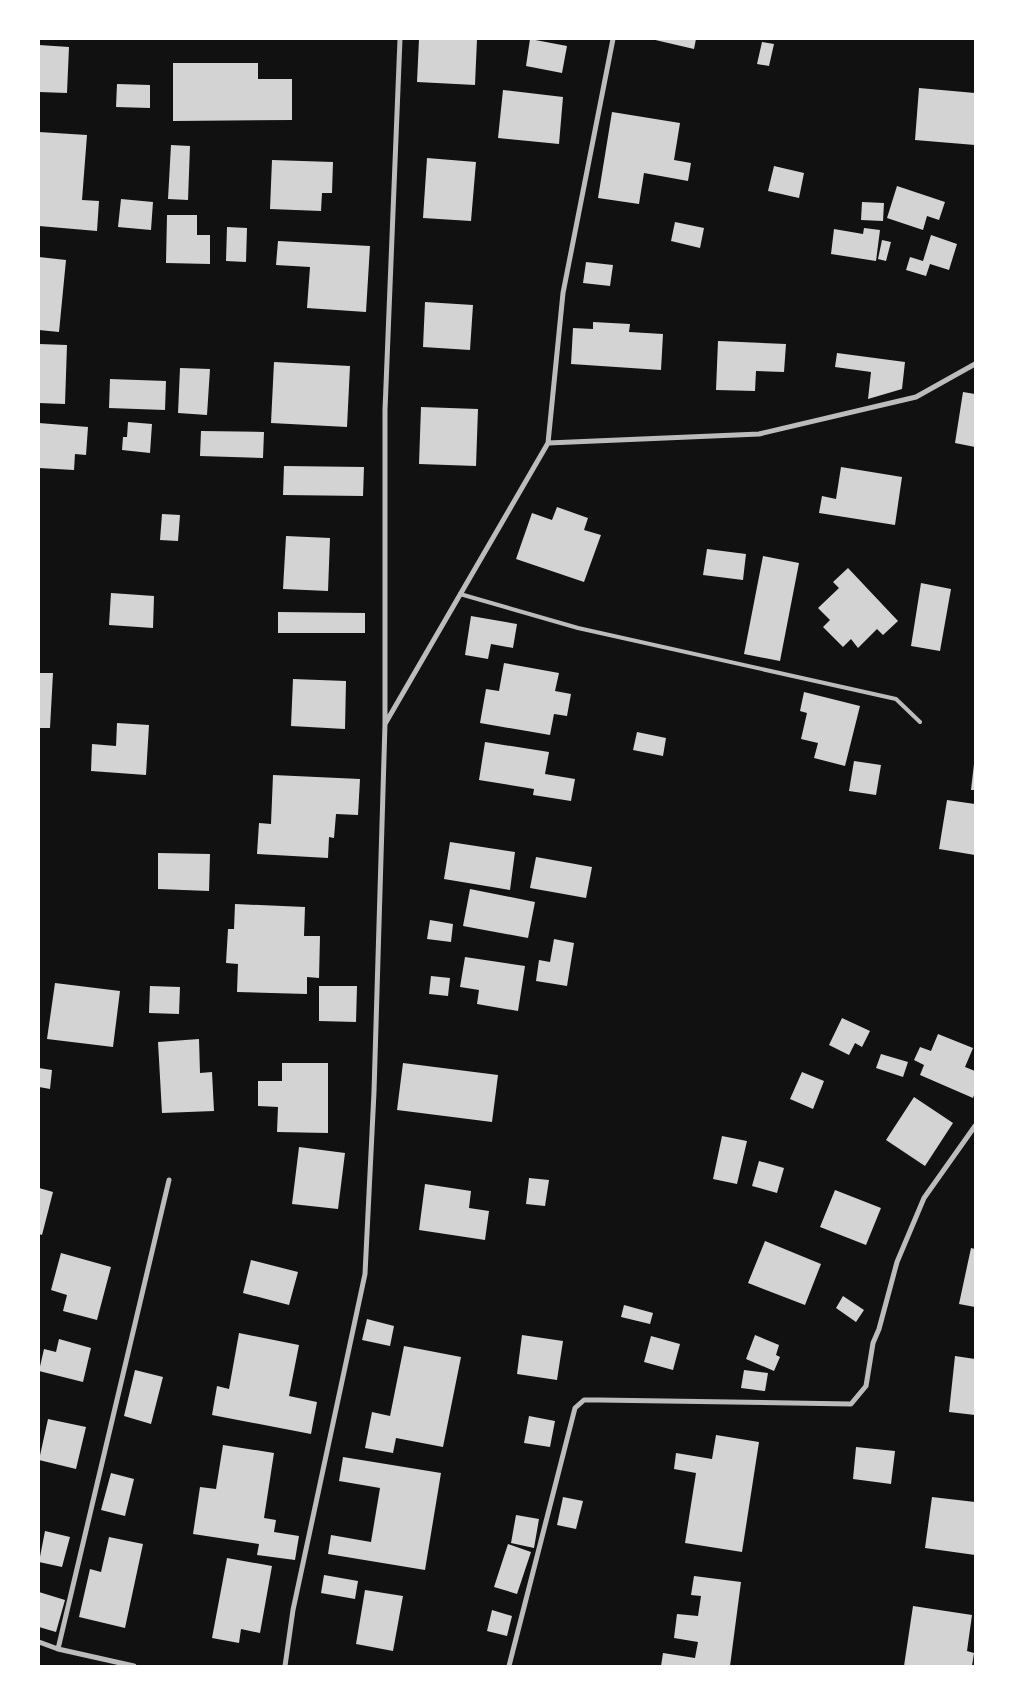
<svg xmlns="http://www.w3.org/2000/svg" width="1014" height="1705" viewBox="0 0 1014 1705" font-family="'Open Sans',sans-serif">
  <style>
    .building { fill: #d3d3d3 }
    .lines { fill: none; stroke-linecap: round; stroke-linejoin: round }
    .service { stroke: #bcbcbc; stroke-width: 4 }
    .minor { stroke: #bcbcbc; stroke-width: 5 }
  </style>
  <rect width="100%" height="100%" fill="#111"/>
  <path class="building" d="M419 39H477L475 85 417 82Z
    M530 39 567 46 562 73 526 66Z
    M651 39H696L694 49Z
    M762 42 774 44 769 66 757 64Z
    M39 45 69 47 67 93 39 92Z
    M173 63H258V79H292V120L173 121Z
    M117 84 150 85V108L116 107Z
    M919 88 975 93V145L915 140Z
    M503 90 563 97 559 144 498 138Z
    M612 112 680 123 674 160 691 163 688 181 644 173 639 204 598 198Z
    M39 132 87 135 82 200 99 201 97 231 39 226Z
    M171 145 190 146 188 200 168 199Z
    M427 158 476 162 471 221 423 218Z
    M272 160 333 162 332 193H322L321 211 270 209Z
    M774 166 804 173 799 198 768 191Z
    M897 186 945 202 939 220 927 216 923 230 887 218Z
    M121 199 153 202 151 230 118 227Z
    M862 202 884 203 883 221 861 220Z
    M167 215H197V235H210V264L166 263Z
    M675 222 704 228 700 248 671 241Z
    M227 227 247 228 246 262 226 261Z
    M864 228 880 230 876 261 831 254 834 229 863 234Z
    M931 235 957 244 949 270 930 264 926 276 906 270 910 257 923 261Z
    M882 240 891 242 886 261 878 259Z
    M278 241 370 246 366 312 307 308 310 267 276 265Z
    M39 257 66 260 59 332 39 330Z
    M586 262 613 265 610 286 583 283Z
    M425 302 473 305 470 350 423 347Z
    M593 322 630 324 629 332 663 334 661 370 571 364 573 328 593 329Z
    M718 341 786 344 784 372 756 371 755 391 716 390Z
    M39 344 67 345 65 404 39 403Z
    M837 353 905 362 902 389 868 399 871 372 835 367Z
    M274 362 350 366 347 427 271 423Z
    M180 368 210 369 207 415 178 413Z
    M110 379 166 381 165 410 109 408Z
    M963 392 975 394V447L955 443Z
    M421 407 478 409 476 466 419 464Z
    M128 422 152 424 150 453 122 450 123 437H127Z
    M39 423 88 427 86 455 75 454 74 470 39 468Z
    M201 431 264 432 263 458 200 456Z
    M284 466 364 467 363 496 283 495Z
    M841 467 902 477 895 525 819 513 822 496 836 499Z
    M557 507 588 518 584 530 601 535 584 582 516 559 532 513 552 520Z
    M162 514 180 515 178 541 160 540Z
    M286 536 330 538 328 591 283 589Z
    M707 549 746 554 743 580 703 575Z
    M763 556 799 563 780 661 744 654Z
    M848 568 898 621 883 635 877 629 858 648 851 639 843 647 823 627 830 620 818 608 839 588 833 582Z
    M921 583 951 589 940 651 911 646Z
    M111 593 154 596 153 628 109 625Z
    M278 612 365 613V633H278Z
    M471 616 517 624 513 648 491 644 488 659 465 655Z
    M504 663 559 673 555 691 571 694 567 716 554 714 550 735 480 723 486 689 499 691Z
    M39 673H53L50 728H39Z
    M293 679 346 681 345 729 291 726Z
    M804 692 860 706 845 766 814 758 818 743 801 739 807 713 800 711Z
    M117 723 149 725 146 775 91 771 92 744 116 746Z
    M637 732 666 738 663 756 633 750Z
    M485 742 549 752 545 774 575 779 571 801 533 795 534 789 479 780Z
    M854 761 881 765 876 795 849 791Z
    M974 764H975V790H971Z
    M273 775 360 779 358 815 336 814 334 838 329 837 328 858 257 854 259 823 271 824Z
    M947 800 975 804V855L939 849Z
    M450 842 515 852 510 890 444 879Z
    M158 853 210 854 209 891 158 889Z
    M536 857 592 867 586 898 530 888Z
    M470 889 535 902 528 938 463 926Z
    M235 904 305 907 304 936H320L319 978 307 977V994L237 992 238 964 226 963 228 929H234Z
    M430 920 453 924 451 942 427 939Z
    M554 939 574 943 567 986 536 981 539 960 550 962Z
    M465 957 525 966 518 1011 477 1004 479 990 460 987Z
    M431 976 450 978 448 996 429 994Z
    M55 983 120 991 113 1047 47 1039Z
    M150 986 180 987 179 1014 149 1013Z
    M319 986H357L356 1022 319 1021Z
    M842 1018 870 1031 862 1047 855 1043 849 1055 829 1045Z
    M938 1034 973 1048 965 1067 975 1071V1092L973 1098 920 1075 924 1065 914 1060 920 1047 931 1051Z
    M199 1039 200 1073 212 1072 214 1111 162 1113 158 1042Z
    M881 1054 908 1062 903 1077 876 1068Z
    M282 1063H328V1133L277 1132 278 1107 258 1106V1081H282Z
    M403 1063 498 1075 492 1122 397 1110Z
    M39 1068 52 1070 50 1089 39 1087Z
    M802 1072 824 1081 813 1109 790 1099Z
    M914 1097 953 1123 925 1166 886 1140Z
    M722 1136 747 1141 737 1184 713 1179Z
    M299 1147 345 1153 338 1209 292 1204Z
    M759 1161 784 1168 777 1193 752 1186Z
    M529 1178 549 1180 545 1206 526 1204Z
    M425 1184 471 1191 469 1208 489 1211 485 1240 419 1230Z
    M39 1188 53 1192 42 1235 39 1234Z
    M835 1190 881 1208 866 1245 820 1227Z
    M765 1241 821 1264 805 1305 748 1283Z
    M971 1248 975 1249V1307L959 1304Z
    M61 1253 111 1267 97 1320 63 1311 67 1295 51 1290Z
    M251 1260 298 1272 289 1305 243 1293Z
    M843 1296 864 1310 856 1322 836 1308Z
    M624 1305 653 1313 650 1324 621 1317Z
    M367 1319 394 1326 390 1346 362 1340Z
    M239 1333 299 1345 289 1396 317 1402 311 1434 212 1415 217 1386 229 1389Z
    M522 1335 563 1341 557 1380 517 1374Z
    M755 1335 779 1345 776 1355 780 1357 774 1371 746 1359Z
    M651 1336 680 1344 673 1370 644 1362Z
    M59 1339 91 1348 83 1382 39 1371 44 1349 56 1352Z
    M404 1346 461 1357 443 1447 396 1438 393 1453 365 1448 372 1412 390 1416Z
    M955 1356 975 1359V1415L949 1412Z
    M135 1370 163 1377 151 1424 124 1416Z
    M744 1370 768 1373 765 1391 741 1388Z
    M529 1416 555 1421 550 1447 524 1443Z
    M48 1419 86 1427 76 1469 39 1460Z
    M716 1435 759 1442 742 1552 685 1543 696 1473 674 1469 676 1453 712 1459Z
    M223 1445 274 1453 264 1518 276 1520 274 1532 299 1536 295 1560 257 1555 259 1544 193 1534 200 1487 216 1489Z
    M856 1447 895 1451 891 1484 853 1479Z
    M343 1457 441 1473 425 1570 328 1554 331 1535 371 1542 380 1488 339 1481Z
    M111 1473 134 1479 125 1516 101 1510Z
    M563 1497 583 1501 576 1529 557 1525Z
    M932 1497 975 1502V1555L925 1548Z
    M516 1515 539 1519 534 1548 511 1543Z
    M45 1531 70 1537 62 1567 39 1562Z
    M109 1537 143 1544 125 1628 79 1617 90 1569 101 1572Z
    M508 1544 531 1552 517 1594 494 1587Z
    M227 1558 272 1566 260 1633 241 1629 239 1643 212 1638Z
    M324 1575 358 1581 355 1599 321 1593Z
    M694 1576 741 1582 730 1666H661L663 1653 695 1658 698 1642 674 1638 677 1614 698 1616 701 1596 691 1595Z
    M365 1590 403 1596 393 1651 356 1644Z
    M39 1592 65 1600 56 1632 39 1627Z
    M913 1606 972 1615 967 1651 974 1653 972 1666H904Z
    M492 1610 512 1616 507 1636 487 1631Z"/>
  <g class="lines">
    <path class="service" d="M460 594 578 628 896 699 920 722"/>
    <path class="minor" d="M548 443 759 434 916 397 975 364
      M385 724 548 443 563 293 613 39
      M39 1642 58 1649 134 1666
      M58 1649 169 1180
      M285 1666 293 1610 365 1274 374 1092 385 724V410L400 39
      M509 1666 575 1408 584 1400H599L851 1404 866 1386 873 1343 879 1329 897 1262 924 1198 975 1126"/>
  </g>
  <rect width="1014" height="1705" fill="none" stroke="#ffffff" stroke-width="80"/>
</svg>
